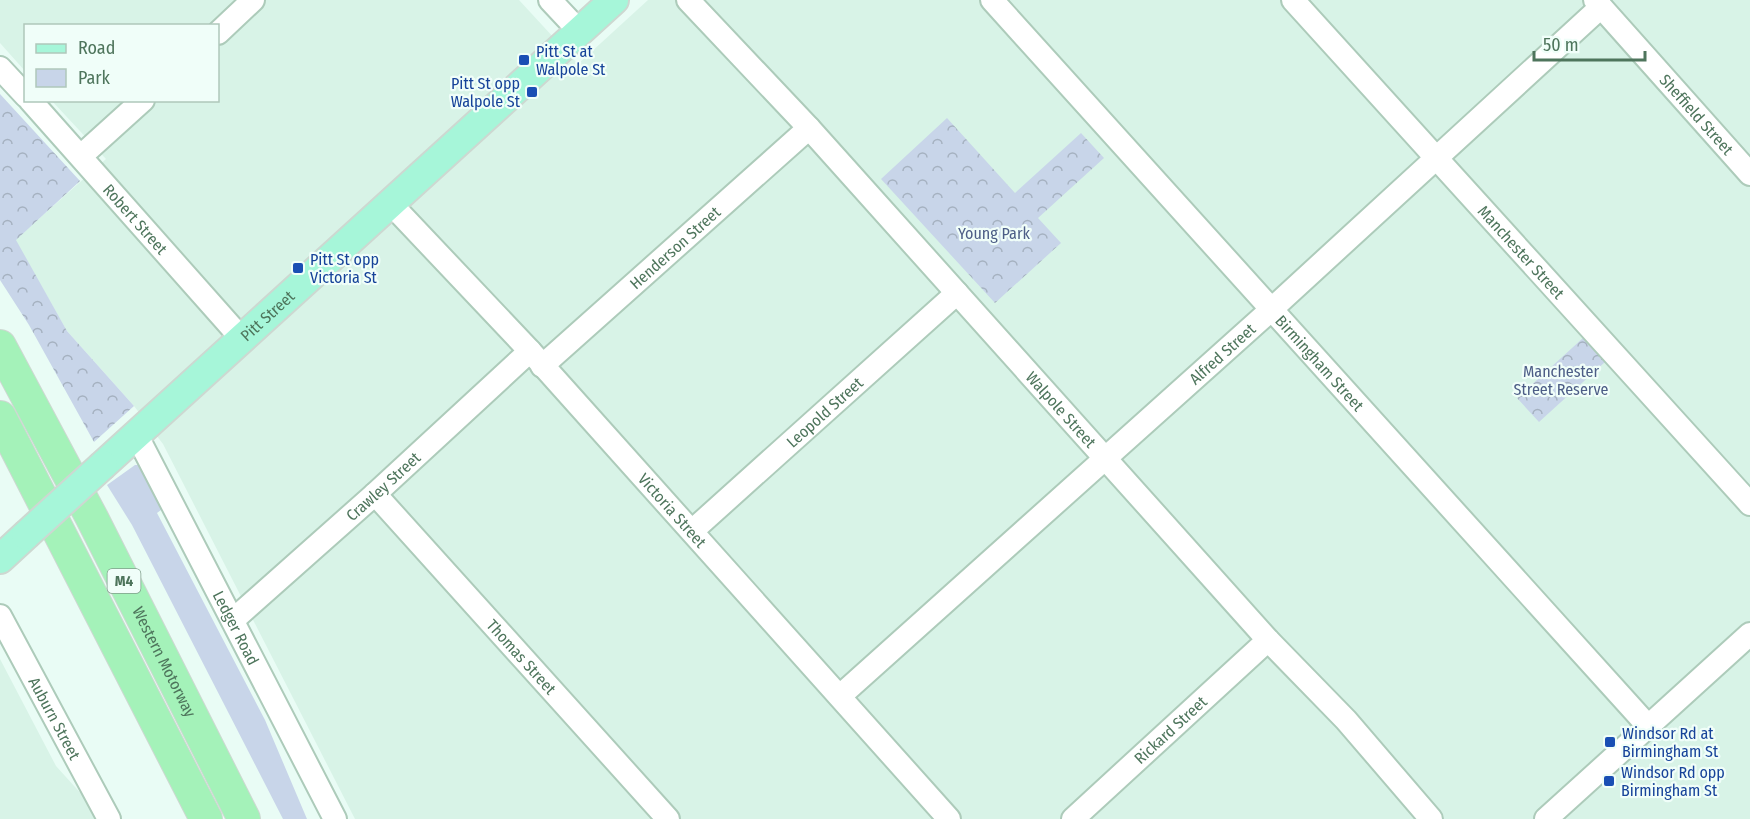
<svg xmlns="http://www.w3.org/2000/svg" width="1750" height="819" viewBox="0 0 1750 819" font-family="'Fira Sans Condensed',sans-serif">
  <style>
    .residential { fill: #d8f3e7 }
    .green { fill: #c8d5e9 }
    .forest { fill: url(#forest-crowns) }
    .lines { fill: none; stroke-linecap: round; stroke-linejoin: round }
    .minor-casing { stroke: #adcbba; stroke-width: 26 }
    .major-casing { stroke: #cdd8d1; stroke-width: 32 }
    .highway-casing { stroke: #cdd8d1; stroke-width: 34 }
    .minor { stroke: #fff; stroke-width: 22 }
    .major { stroke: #a6f6d9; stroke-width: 28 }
    .highway { stroke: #a4f2b9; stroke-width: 32 }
    .major-bridge-casing { stroke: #cdd8d1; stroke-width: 32; stroke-linecap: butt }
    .major-bridge { stroke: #a6f6d9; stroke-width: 28 }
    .transit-dot { fill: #1a4fb4; stroke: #f0fef9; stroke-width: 2 }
    .labels { text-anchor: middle; stroke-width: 4.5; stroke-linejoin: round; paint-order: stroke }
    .shield { fill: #f0fef9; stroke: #7f9e8b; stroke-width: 1.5 }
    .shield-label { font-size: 15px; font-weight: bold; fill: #4e755c }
    .transit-label { font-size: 16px; fill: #164399; stroke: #f0fef9; text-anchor: start }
    .street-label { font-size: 16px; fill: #4e755c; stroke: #f0fef9 }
    .park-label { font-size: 16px; fill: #4c5d86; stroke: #f0fef9 }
  </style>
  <defs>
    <pattern id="forest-crowns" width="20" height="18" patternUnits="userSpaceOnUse" patternTransform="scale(1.5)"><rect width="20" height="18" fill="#c8d5e9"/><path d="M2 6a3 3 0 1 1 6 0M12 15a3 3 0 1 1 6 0" fill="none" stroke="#a5b1c0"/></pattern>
  </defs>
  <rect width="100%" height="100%" fill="#e9fcf5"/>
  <path class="residential" d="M0 0H519L578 64 648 0H1750V819H355L163 444 134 406 67 331 15 240 106 159 52 101 218 100V26H26L25 71 0 43Z
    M0 659 56 766 104 819H0Z"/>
  <path class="green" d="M135 465H139L165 507 157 513 265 720 307 819H283L132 525 107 485Z"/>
  <path class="forest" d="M0 94 80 181 16 240 67 331 134 406 94 442 29 325 0 280Z
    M947 118 1015 193 1081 133 1104 158 1038 218 1061 243 995 303 881 179Z
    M1583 338 1605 362 1539 422 1517 398Z"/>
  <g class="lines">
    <g class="minor-casing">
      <g id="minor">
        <path d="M550 0 580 32"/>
        <path id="s1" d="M688 0 809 128 1268 640 1346 720 1431 819"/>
        <path id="s2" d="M992 0 1648 726"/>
        <path id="s3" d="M1293 0 1750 504"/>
        <path id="s4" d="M1595 0 1750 174"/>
        <path d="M218 33 253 0"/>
        <path d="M0 68 26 96"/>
        <path id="s5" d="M30 100 242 339"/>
        <path d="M81 156 143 100"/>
        <path id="s6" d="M391 204 530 351 949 819"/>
        <path id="s7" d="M542 366 809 128"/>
        <path id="s8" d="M136 434 335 819"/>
        <path id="s9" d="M375 494 668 819"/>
        <path id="s10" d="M692 531 957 293"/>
        <path id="s11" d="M0 616 109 819"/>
        <path id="s12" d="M233 620 375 494 530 351"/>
        <path id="s13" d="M840 696 1263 317 1601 7"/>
        <path id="s14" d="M1073 819 1268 640"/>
        <path d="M1546 819 1750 634"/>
      </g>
    </g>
    <g class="major-casing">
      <g id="major">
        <path id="s15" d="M103 465 614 0"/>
        <path d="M0 559 26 535"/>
      </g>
    </g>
    <g class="highway-casing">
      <g id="highway">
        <path id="s16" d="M0 346 92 518 244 819"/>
        <path d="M0 417 206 819"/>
      </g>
    </g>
    <use href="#minor" class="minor"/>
    <use href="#major" class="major"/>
    <use href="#highway" class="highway"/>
    <g class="major-bridge-casing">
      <path id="major-bridge" d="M26 535 103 465"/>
    </g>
    <use href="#major-bridge" class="major-bridge"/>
  </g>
  <g class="transit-dot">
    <rect x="518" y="54" width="12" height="12" rx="3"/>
    <rect x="526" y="86" width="12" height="12" rx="3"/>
    <rect x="292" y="262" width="12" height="12" rx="3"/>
    <rect x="1604" y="736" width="12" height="12" rx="3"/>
    <rect x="1603" y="775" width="12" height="12" rx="3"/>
  </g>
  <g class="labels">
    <rect class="shield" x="107.5" y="569" width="33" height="24" rx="4.5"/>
    <g class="shield-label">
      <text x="124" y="586">M4</text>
    </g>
    <g class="transit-label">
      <text x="536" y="57">Pitt St at<tspan x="536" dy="18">Walpole St</tspan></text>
      <text x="520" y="89" text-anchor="end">Pitt St opp<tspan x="520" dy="18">Walpole St</tspan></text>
      <text x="310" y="265">Pitt St opp<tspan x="310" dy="18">Victoria St</tspan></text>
      <text x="1622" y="739">Windsor Rd at<tspan x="1622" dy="18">Birmingham St</tspan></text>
      <text x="1621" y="778">Windsor Rd opp<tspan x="1621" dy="18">Birmingham St</tspan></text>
    </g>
    <g class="street-label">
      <text dy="6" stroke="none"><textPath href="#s4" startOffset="153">Sheffield Street</textPath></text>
      <text dy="6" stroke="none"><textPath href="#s5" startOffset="159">Robert Street</textPath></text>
      <text dy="6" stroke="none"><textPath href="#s7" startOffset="178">Henderson Street</textPath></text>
      <text dy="6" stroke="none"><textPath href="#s3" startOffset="340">Manchester Street</textPath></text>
      <text dy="6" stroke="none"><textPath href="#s15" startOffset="222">Pitt Street</textPath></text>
      <text dy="6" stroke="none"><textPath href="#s13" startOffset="513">Alfred Street</textPath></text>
      <text dy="6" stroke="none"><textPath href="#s2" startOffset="489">Birmingham Street</textPath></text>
      <text dy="6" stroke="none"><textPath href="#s1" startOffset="554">Walpole Street</textPath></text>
      <text dy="6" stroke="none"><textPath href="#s10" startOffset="178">Leopold Street</textPath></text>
      <text dy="6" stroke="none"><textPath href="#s12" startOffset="201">Crawley Street</textPath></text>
      <text dy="6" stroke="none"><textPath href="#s6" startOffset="416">Victoria Street</textPath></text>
      <text dy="6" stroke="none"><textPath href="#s8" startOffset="218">Ledger Road</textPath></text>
      <text dy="6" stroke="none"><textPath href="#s9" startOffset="219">Thomas Street</textPath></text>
      <text dy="6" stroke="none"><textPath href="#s16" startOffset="356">Western Motorway</textPath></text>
      <text dy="6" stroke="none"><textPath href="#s11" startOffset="116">Auburn Street</textPath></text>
      <text dy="6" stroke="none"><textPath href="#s14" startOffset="132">Rickard Street</textPath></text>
    </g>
    <g class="park-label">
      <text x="994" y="239">Young Park</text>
      <text x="1561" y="377">Manchester<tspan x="1561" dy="18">Street Reserve</tspan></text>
    </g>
  </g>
  <rect x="24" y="24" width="195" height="78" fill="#f0fef9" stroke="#afc7ba" stroke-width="1.5"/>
  <rect x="36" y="44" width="30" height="9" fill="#a6f6d9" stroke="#afc7ba" stroke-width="1.5"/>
  <text x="78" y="54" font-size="18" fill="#4e755c">Road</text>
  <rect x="36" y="69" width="30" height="18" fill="#c8d5e9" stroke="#afc7ba" stroke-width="1.5"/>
  <text x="78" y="84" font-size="18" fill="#4e755c">Park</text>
  <path d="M1534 51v9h111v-9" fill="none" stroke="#4e755c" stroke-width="3"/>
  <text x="1543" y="51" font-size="18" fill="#4e755c" stroke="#f0fef9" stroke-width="4.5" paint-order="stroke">50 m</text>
</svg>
